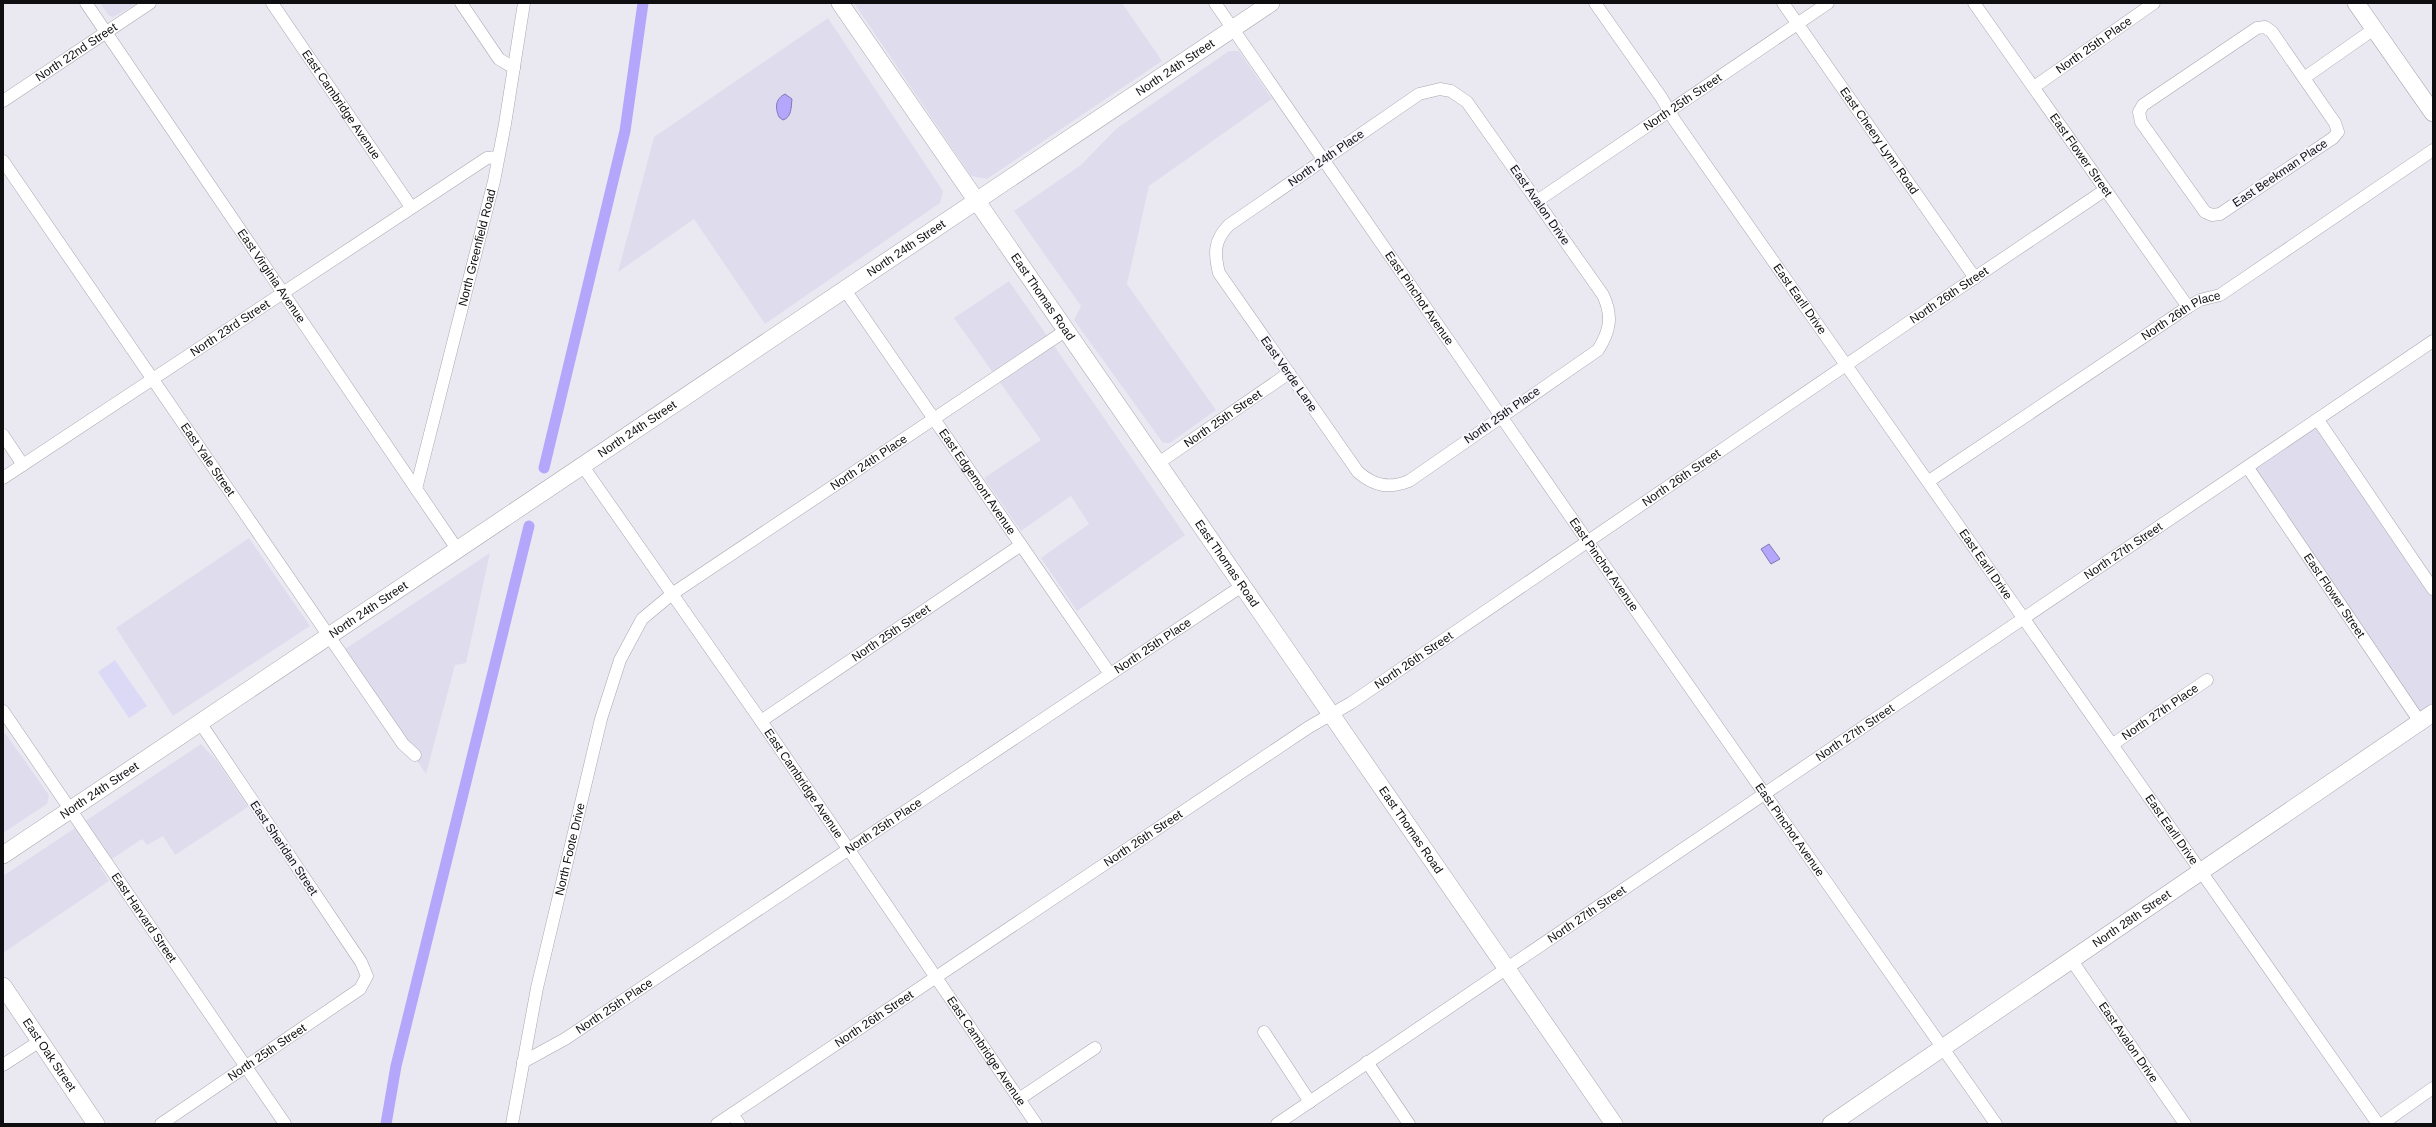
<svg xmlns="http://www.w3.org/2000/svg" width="2436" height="1127" viewBox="0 0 2436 1127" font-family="Arial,sans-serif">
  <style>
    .built { fill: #dfdded }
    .green { fill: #dcd9f7 }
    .water { fill: #b4a6fb; stroke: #8278b5 }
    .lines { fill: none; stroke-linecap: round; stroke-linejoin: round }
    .canal { stroke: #b4a6fb; stroke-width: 11 }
    .street-casing { stroke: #a7a7af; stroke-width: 13 }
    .secondary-casing { stroke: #a7a7af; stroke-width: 18 }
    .street { stroke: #fff; stroke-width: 12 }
    .secondary { stroke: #fff; stroke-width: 17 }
    .labels { text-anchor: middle; stroke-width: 4; stroke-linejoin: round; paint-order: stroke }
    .street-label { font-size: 12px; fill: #0e0e11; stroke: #f8f7fe }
  </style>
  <rect width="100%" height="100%" fill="#eae9f2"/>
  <path class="built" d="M100 3H138L113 17 108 15Z
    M854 3H1122L1162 61 987 179 971 176Z
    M828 18 943 191 940 203 765 324 694 219 618 272 654 137Z
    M1229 51H1239L1272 99 1149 186 1127 284 1216 410 1170 443H1163L1074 320 1081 306 1014 211 1081 165 1116 129Z
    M1009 281 1185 535 1077 611 1041 558 1089 524 1071 496 1021 531 984 478 1041 440 954 318Z
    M2318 420 2433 589V713L2420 722 2248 468Z
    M249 538 310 626 173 716 116 628Z
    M490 553 466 663 455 665 426 774 342 651Z
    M5 733 49 795 47 804 3 833V735Z
    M201 744 217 761 248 807 175 855 163 836 147 845 142 839 100 867 109 881 3 953V876Z"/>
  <path class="green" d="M115 660 147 706 129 718 98 672Z"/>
  <path class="water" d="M785 94 792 99C791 107 792 117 783 120L779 117C775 108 775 99 785 94Z
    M1769 544 1780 559 1771 564 1761 549Z"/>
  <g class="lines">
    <path class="canal" d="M544 468 625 131 643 3
      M386 1124 396 1066 529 526"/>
    <g class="street-casing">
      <g id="street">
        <path id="s1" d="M86 3 457 549"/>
        <path id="s2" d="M272 3 411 207"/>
        <path d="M461 3 499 59 514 68"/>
        <path id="s3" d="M1215 3 1588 542 1996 1124"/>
        <path id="s4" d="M1595 3 1661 97 1675 121 2378 1124"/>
        <path id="s5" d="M1783 3 1975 278"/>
        <path id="s6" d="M1974 3 2188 307"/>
        <path d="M2265 27 2272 32 2335 123 2338 132 2333 138 2220 214 2212 215 2205 212 2141 122 2139 112 2143 105 2257 28Z"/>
        <path d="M2304 78 2374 29"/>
        <path id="s7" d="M2034 87 2154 3"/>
        <path d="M1440 89 1451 91 1467 102 1603 295C1613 316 1610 331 1598 350L1409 481C1389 489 1374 486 1358 472L1219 273C1214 253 1214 240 1229 225L1419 94Z"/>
        <path id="s8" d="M3 101 150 3"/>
        <path id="s9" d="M3 161 403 744 415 755"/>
        <path id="s10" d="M1537 201 1828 3"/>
        <path id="s11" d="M845 290 1110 674"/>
        <path d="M2318 420 2433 589"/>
        <path d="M3 435 23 465"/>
        <path id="s12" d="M1157 464 1289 373"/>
        <path id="s13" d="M582 465 761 721 1036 1124"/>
        <path id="s14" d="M2248 468 2420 722"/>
        <path id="s15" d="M3 478 487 158 498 157"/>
        <path id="s16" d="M1929 481 2188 307 2200 300 2220 295 2433 150"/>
        <path id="s17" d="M416 489 494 181 505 124 524 3"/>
        <path id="s18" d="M3 711 285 1124"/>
        <path id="s19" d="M761 721 1021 545"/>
        <path id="s20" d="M2113 744 2207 680"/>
        <path id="s21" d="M2072 961 2185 1124"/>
        <path d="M1264 1032 1310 1102"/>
        <path id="s22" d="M523 1062 565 1039 1242 586"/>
        <path d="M1367 1062 1409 1124"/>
        <path d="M3 1065 40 1041"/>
        <path d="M1019 1099 1095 1048"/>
        <path d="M732 1114 739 1124"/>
        <path id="s23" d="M161 1124 360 989 367 976 361 962 199 721"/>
        <path id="s24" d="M512 1124 537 988 601 719 620 660 642 619 672 594 1065 331"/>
        <path id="s25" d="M717 1124 1309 727 1351 703 1912 320 2105 190"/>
        <path id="s26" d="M1277 1124 2433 341"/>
        <path d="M2382 1124 2433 1088"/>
      </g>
    </g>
    <g class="secondary-casing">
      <g id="secondary">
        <path id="s27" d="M840 3 1614 1124"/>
        <path d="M2356 3 2433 113"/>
        <path id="s28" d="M3 855 1271 3"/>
        <path id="s29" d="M3 986 96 1124"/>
        <path id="s30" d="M1831 1124 2433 713"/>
      </g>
    </g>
    <use href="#street" class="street"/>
    <use href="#secondary" class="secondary"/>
  </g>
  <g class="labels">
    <g class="street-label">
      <text dy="4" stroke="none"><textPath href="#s7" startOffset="73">North 25th Place</textPath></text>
      <text dy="4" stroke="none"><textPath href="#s8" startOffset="88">North 22nd Street</textPath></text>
      <text dy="4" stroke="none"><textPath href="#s28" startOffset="1412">North 24th Street</textPath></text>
      <text dy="4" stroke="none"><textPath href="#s10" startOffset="176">North 25th Street</textPath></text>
      <text dy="4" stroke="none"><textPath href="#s2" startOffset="123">East Cambridge Avenue</textPath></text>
      <text dy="4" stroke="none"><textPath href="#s5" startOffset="168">East Cheery Lynn Road</textPath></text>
      <text dy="4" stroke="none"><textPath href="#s6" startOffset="186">East Flower Street</textPath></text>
      <text transform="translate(1326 158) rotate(-35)" y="4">North 24th Place</text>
      <text transform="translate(2280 173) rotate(-34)" y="4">East Beekman Place</text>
      <text transform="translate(1540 205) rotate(55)" y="4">East Avalon Drive</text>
      <text dy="4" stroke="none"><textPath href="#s17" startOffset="249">North Greenfield Road</textPath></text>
      <text dy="4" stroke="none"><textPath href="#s28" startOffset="1088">North 24th Street</textPath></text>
      <text dy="4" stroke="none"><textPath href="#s1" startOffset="330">East Virginia Avenue</textPath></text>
      <text dy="4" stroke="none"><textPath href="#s25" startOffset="1485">North 26th Street</textPath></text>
      <text dy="4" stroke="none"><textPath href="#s27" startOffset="357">East Thomas Road</textPath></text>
      <text dy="4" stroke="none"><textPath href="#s3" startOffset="359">East Pinchot Avenue</textPath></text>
      <text dy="4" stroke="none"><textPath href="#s4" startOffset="360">East Earll Drive</textPath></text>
      <text dy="4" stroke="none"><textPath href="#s16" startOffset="302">North 26th Place</textPath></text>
      <text dy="4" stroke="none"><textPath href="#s15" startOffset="272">North 23rd Street</textPath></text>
      <text transform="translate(1289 374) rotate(55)" y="4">East Verde Lane</text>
      <text transform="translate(1502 415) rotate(-35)" y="4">North 25th Place</text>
      <text dy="4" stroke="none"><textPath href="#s12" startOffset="80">North 25th Street</textPath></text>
      <text dy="4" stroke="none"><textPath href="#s28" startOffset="764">North 24th Street</textPath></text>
      <text dy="4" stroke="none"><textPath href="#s9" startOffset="362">East Yale Street</textPath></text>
      <text dy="4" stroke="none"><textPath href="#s24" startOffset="799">North 24th Place</textPath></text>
      <text dy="4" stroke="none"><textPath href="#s25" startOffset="1161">North 26th Street</textPath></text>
      <text dy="4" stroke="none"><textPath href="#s11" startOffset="233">East Edgemont Avenue</textPath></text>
      <text dy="4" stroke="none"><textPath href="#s26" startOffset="1022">North 27th Street</textPath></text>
      <text dy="4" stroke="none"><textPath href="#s4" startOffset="684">East Earll Drive</textPath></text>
      <text dy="4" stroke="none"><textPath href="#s27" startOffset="681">East Thomas Road</textPath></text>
      <text dy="4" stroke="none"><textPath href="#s3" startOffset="683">East Pinchot Avenue</textPath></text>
      <text dy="4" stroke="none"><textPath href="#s14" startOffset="154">East Flower Street</textPath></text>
      <text dy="4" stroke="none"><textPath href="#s28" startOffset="440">North 24th Street</textPath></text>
      <text dy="4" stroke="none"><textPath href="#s19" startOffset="157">North 25th Street</textPath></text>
      <text dy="4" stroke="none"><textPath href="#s22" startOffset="755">North 25th Place</textPath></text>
      <text dy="4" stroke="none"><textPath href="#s25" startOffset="837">North 26th Street</textPath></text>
      <text dy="4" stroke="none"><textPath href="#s20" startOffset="57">North 27th Place</textPath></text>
      <text dy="4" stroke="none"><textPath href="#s26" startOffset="698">North 27th Street</textPath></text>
      <text dy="4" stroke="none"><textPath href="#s13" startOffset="388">East Cambridge Avenue</textPath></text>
      <text dy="4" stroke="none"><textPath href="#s28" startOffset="116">North 24th Street</textPath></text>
      <text dy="4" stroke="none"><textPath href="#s22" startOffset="431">North 25th Place</textPath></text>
      <text dy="4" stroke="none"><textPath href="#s3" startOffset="1007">East Pinchot Avenue</textPath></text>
      <text dy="4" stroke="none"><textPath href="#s4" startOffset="1008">East Earll Drive</textPath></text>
      <text dy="4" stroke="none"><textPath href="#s27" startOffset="1005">East Thomas Road</textPath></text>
      <text dy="4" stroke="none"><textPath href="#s25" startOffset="513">North 26th Street</textPath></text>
      <text transform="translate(284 848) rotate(56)" y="4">East Sheridan Street</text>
      <text dy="4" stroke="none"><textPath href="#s24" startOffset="281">North Foote Drive</textPath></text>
      <text dy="4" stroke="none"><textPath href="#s26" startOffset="374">North 27th Street</textPath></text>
      <text dy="4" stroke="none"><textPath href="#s18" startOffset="250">East Harvard Street</textPath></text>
      <text dy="4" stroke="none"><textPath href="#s30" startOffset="364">North 28th Street</textPath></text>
      <text dy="4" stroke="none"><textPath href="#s22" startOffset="107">North 25th Place</textPath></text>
      <text dy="4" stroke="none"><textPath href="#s25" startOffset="189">North 26th Street</textPath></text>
      <text dy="4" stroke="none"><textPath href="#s21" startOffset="99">East Avalon Drive</textPath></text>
      <text dy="4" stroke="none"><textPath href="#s13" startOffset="712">East Cambridge Avenue</textPath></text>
      <text dy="4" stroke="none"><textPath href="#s23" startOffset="128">North 25th Street</textPath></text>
      <text dy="4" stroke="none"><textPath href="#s29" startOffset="83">East Oak Street</textPath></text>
    </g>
  </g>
  <rect width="2436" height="1127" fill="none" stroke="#0e0e11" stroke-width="8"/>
</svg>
